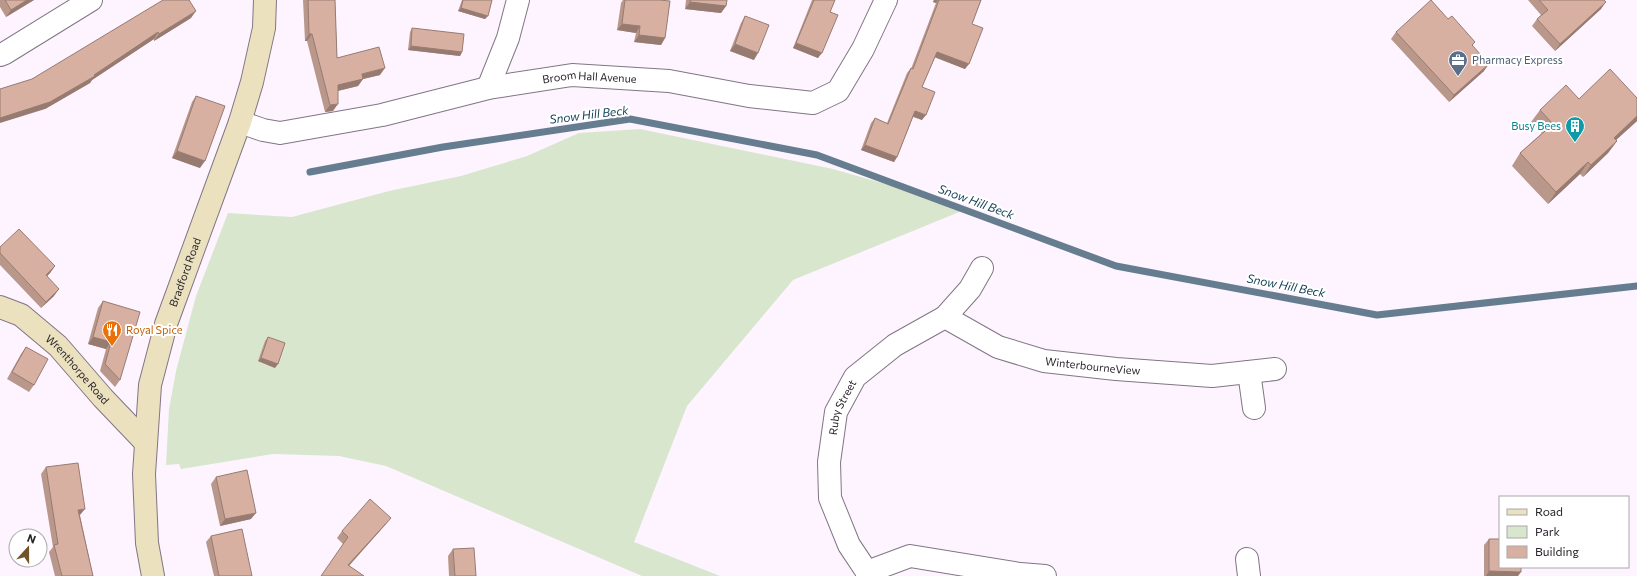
<svg xmlns="http://www.w3.org/2000/svg" width="1637" height="576" viewBox="0 0 1637 576" font-family="Commissioner,sans-serif">
  <style>
    .green { fill: #d8e6ce }
    .lines { fill: none; stroke-linecap: round; stroke-linejoin: round }
    .stream { stroke: #667c8f; stroke-width: 7 }
    .street-casing { stroke: #827585; stroke-width: 24 }
    .secondary-casing { stroke: #827585; stroke-width: 24 }
    .street { stroke: #fff; stroke-width: 22 }
    .secondary { stroke: #ebe1be; stroke-width: 22 }
    .wall { fill: #ba978b }
    .shaded-wall { fill: #977b71 }
    .building { fill: #d8b0a2; stroke: #977b71 }
    .labels { text-anchor: middle; stroke-width: 4; stroke-linejoin: round; paint-order: stroke }
    .service-label { font-size: 11px; fill: #4e5e75; stroke: #fff; text-anchor: start }
    .street-label { font-size: 11px; fill: #2a252b; stroke: #fff }
    .culture-label { font-size: 11px; fill: #0d838f; stroke: #fff; text-anchor: end }
    .food-label { font-size: 11px; fill: #c56008; stroke: #fff; text-anchor: start }
    .water-label { font-size: 12px; font-style: italic; fill: #133f58; stroke: #fff }
  </style>
  <rect width="100%" height="100%" fill="#fdf4ff"/>
  <path class="green" d="M640 129 833 169 969 208 793 280 687 406 634 542 720 576H642L386 466 339 456 273 454 181 469 179 464 166 465 169 409 176 371 196 296 228 213 292 217 389 191 461 176 527 156 579 133Z"/>
  <g class="lines">
    <path class="stream" d="M310 172 443 147 630 119 817 155 1116 266 1377 315 1637 286"/>
    <g class="street-casing">
      <g id="street">
        <path d="M0 55 5 53 91 0"/>
        <path d="M488 88 508 38 518 0"/>
        <path id="s1" d="M240 122 263 130 280 133 382 115 488 88 572 75 669 81 749 96 813 103 838 91 863 49 886 0"/>
        <path id="s2" d="M945 317 998 347 1044 361 1116 369 1212 376 1275 369"/>
        <path d="M1249 372 1254 408"/>
        <path d="M1247 559 1249 576"/>
        <path d="M867 572 910 556 1020 574 1045 576"/>
        <path id="s3" d="M867 576V572L849 545 830 498 829 462 836 412 855 377 895 345 945 317 970 289 982 268"/>
      </g>
    </g>
    <g class="secondary-casing">
      <g id="secondary">
        <path id="s4" d="M0 307 21 315 58 346 103 398 146 443"/>
        <path id="s5" d="M153 576 147 543 144 474 150 385 166 324 240 122 252 82 264 28 265 0"/>
      </g>
    </g>
    <use href="#street" class="street"/>
    <use href="#secondary" class="secondary"/>
  </g>
  <path class="wall" d="M0 0H34L6 17 0 7Z
    M303 0H335L337 58 380 75 363 79 358 86 338 91 333 111 325 112 307 41H305Z
    M462 0H492L485 19 458 11Z
    M623 0H659L665 38 661 45 634 42 636 33 617 30 621 3Z
    M686 0H727L726 6 721 13 685 9Z
    M812 0H835L830 12 818 58 793 48Z
    M934 0H981L972 24 965 69 935 57 922 87V120L913 117 897 157 894 162 861 150 871 123 875 118 887 123 907 73 911 68V69L936 3 933 2Z
    M1528 0H1604L1601 9 1555 51 1532 26 1537 19 1541 15Z
    M745 16 754 60 730 51 741 23Z
    M191 18 154 41V39L92 80 90 83 45 109 32 79Z
    M1448 19 1475 42 1472 46 1484 71 1449 102 1391 39 1396 32Z
    M412 28 462 52 460 56 408 50 410 32Z
    M196 96 200 168 172 158 192 102Z
    M1637 98V121L1616 140 1617 141 1608 153 1583 177 1580 174 1548 204 1512 166 1520 153 1542 133 1531 122 1540 110 1579 99Z
    M0 247 55 266 50 273 47 276 54 296 41 308 0 265Z
    M103 301 120 380 115 387 100 371 106 349 88 344 98 308Z
    M268 337 275 368 258 361 265 341Z
    M26 347 34 385 29 392 7 379 21 354Z
    M46 467 80 515 93 576H55L49 552 53 547 41 474Z
    M216 477 251 519 220 526 211 484Z
    M386 524 349 566 343 544 337 538 342 531Z
    M211 536 252 576H214L206 542Z
    M1489 539 1518 576H1484V545Z
    M453 549 476 576H449L448 556Z"/>
  <path class="shaded-wall" d="M27 0H34L6 17 11 10Z
    M934 0H938L936 3 933 2Z
    M690 2 726 6 721 13 685 9Z
    M1606 2 1601 9 1555 51 1560 44Z
    M461 8 488 16 485 19 458 11Z
    M196 11 191 18 154 41 159 34Z
    M622 24 640 26 636 33 617 30Z
    M158 32 154 39 92 80 90 83 45 109 0 123V118L94 75Z
    M309 34H312L307 41H305Z
    M639 35 665 38 661 45 634 42Z
    M796 43 822 53 818 58 793 48Z
    M735 44 758 53 754 60 730 51Z
    M411 46 462 52 460 56 408 50Z
    M937 52 969 64 965 69 934 57Z
    M1489 64 1484 71 1449 102 1454 95Z
    M385 68 380 75 363 79 358 86 333 92 338 85 362 74Z
    M338 104 333 111 325 112 330 105Z
    M915 111 926 115 922 120 912 116Z
    M1637 116V121L1605 150 1614 138Z
    M1617 141 1608 153 1583 177 1591 165Z
    M865 145 897 157 894 162 861 150Z
    M177 151 205 161 200 168 172 158Z
    M1588 162 1580 174 1548 204 1556 192Z
    M55 266 50 273 41 282 46 275Z
    M59 289 54 296 41 308 46 302Z
    M93 337 111 342 106 349 88 344Z
    M261 358 278 364 275 368 258 361Z
    M85 509 80 515 74 516 78 510Z
    M256 513 251 519 220 526 225 519Z
    M391 518 386 524 343 572 348 565Z
    M1489 571 1521 572 1518 576H1486Z"/>
  <path class="building" d="M5 0H27L11 10Z
    M163 0H189L196 11 159 34 158 32 94 75 95 76 50 102 0 118V89L32 79Z
    M308 0H335L337 58 379 47 385 68 362 74 363 79 338 85V104L330 105 312 34H309Z
    M463 0H492L488 16 461 8Z
    M625 0H659L670 1 665 38 639 35 640 26 622 24Z
    M690 0H727L726 6 690 2Z
    M814 0H835L830 12 838 15 822 53 796 43Z
    M939 0H981L972 24 983 28 969 64 937 52 922 87 935 92 926 115 915 111 897 157 865 145 875 118 888 124 911 68 913 69Z
    M1431 0 1448 19 1452 16 1475 42 1472 45 1489 64 1454 95 1396 32Z
    M1539 0H1604L1606 2 1560 44 1537 19 1548 10Z
    M745 16 769 25 758 53 735 44Z
    M412 28 464 34 462 52 411 46Z
    M1610 69 1637 98V116L1614 138 1617 141 1591 165 1588 162 1556 192 1520 153 1553 124 1540 110 1566 85 1579 99Z
    M196 96 225 106 205 161 177 151Z
    M19 229 55 266 46 275 59 289 46 302 0 253V247Z
    M103 301 140 312 120 380 105 364 111 342 93 337Z
    M268 337 285 343 278 364 261 358Z
    M26 347 48 359 34 385 12 372Z
    M78 463 85 509 78 510 93 576H62L54 545 58 544 46 467Z
    M247 470 256 513 225 519 216 477Z
    M370 499 391 518 348 565 364 576H321L348 537 342 531Z
    M242 529 252 576H219L211 536Z
    M1489 539H1500V567H1521V572L1489 571Z
    M474 548 476 576H455L453 549Z"/>
  <defs>
    <g id="office-pin" transform="scale(1)"><path d="M0 17L-7.5 6A9.5 9.5 0 1 1 7.5 6Z" fill="#5c6f8a" stroke="#fff"/><path d="M-6-3h4V-5.5h4V-3h4V5H-6ZM-1-4.5V-3h2v-1.5ZM-6 0V1H6V0Z" fill="#fff"/></g>
    <g id="building-pin" transform="scale(1)"><path d="M0 17L-7.5 6A9.5 9.5 0 1 1 7.5 6Z" fill="#0f9aa8" stroke="#fff"/><path d="M-4-6H4V6H1V3H-1V6H-4ZM-2.5-4.3h1.7v1.8h-1.7ZM.8-4.3h1.7v1.8H.8ZM-2.5-1h1.7V.8h-1.7ZM.8-1h1.7V.8H.8Z" fill="#fff"/></g>
    <g id="restaurant-pin" transform="scale(1)"><path d="M0 17L-7.5 6A9.5 9.5 0 1 1 7.5 6Z" fill="#e8710a" stroke="#fff"/><path d="M-5-6h1v4h1v-4h1v4h1v-4h1v5L-1.5 .5V6h-2V.5L-5-1ZM5-6V6H3V1.5H1.5Q1.5-4 5-6Z" fill="#fff"/></g>
  </defs>
  <g fill-rule="evenodd">
    <use href="#office-pin" x="1458" y="60"/>
    <use href="#building-pin" x="1575" y="126"/>
    <use href="#restaurant-pin" x="112" y="330"/>
  </g>
  <g class="labels">
    <g class="service-label">
      <text x="1472" y="64">Pharmacy Express</text>
    </g>
    <g class="street-label">
      <text dy="4" stroke="none"><textPath href="#s1" startOffset="357">Broom Hall Avenue</textPath></text>
      <text dy="4" stroke="none"><textPath href="#s5" startOffset="310">Bradford Road</textPath></text>
      <text dy="4" stroke="none"><textPath href="#s2" startOffset="158">WinterbourneView</textPath></text>
      <text dy="4" stroke="none"><textPath href="#s4" startOffset="101">Wrenthorpe Road</textPath></text>
      <text dy="4" stroke="none"><textPath href="#s3" startOffset="180">Ruby Street</textPath></text>
    </g>
    <g class="culture-label">
      <text x="1561" y="130">Busy Bees</text>
    </g>
    <g class="food-label">
      <text x="126" y="334">Royal Spice</text>
    </g>
    <g class="water-label">
      <text transform="translate(589 115) rotate(-7)" y="4">Snow Hill Beck</text>
      <text transform="translate(976 202) rotate(20)" y="4">Snow Hill Beck</text>
      <text transform="translate(1286 286) rotate(11)" y="4">Snow Hill Beck</text>
    </g>
  </g>
  <rect x="1499" y="496" width="130" height="72" fill="#ffffff" stroke="#aaa8aa"/>
  <rect x="1507" y="509" width="20" height="6" fill="#ebe1be" stroke="#aaa8aa"/>
  <text x="1535" y="516" font-size="12" fill="#2a252b">Road</text>
  <rect x="1507" y="526" width="20" height="12" fill="#d8e6ce" stroke="#aaa8aa"/>
  <text x="1535" y="536" font-size="12" fill="#2a252b">Park</text>
  <rect x="1507" y="546" width="20" height="12" fill="#d8b0a2" stroke="#aaa8aa"/>
  <text x="1535" y="556" font-size="12" fill="#2a252b">Building</text>
  <g transform="translate(28 548) rotate(21)"><circle r="19" fill="#ffffff" stroke="#aaa8aa"/>
  <path d="M0-3L7 15L0 10L-7 15Z" fill="#705427"/>
  <text y="-6" font-size="11" font-weight="bold" text-anchor="middle" fill="#2a252b">N</text>
  </g>
</svg>
